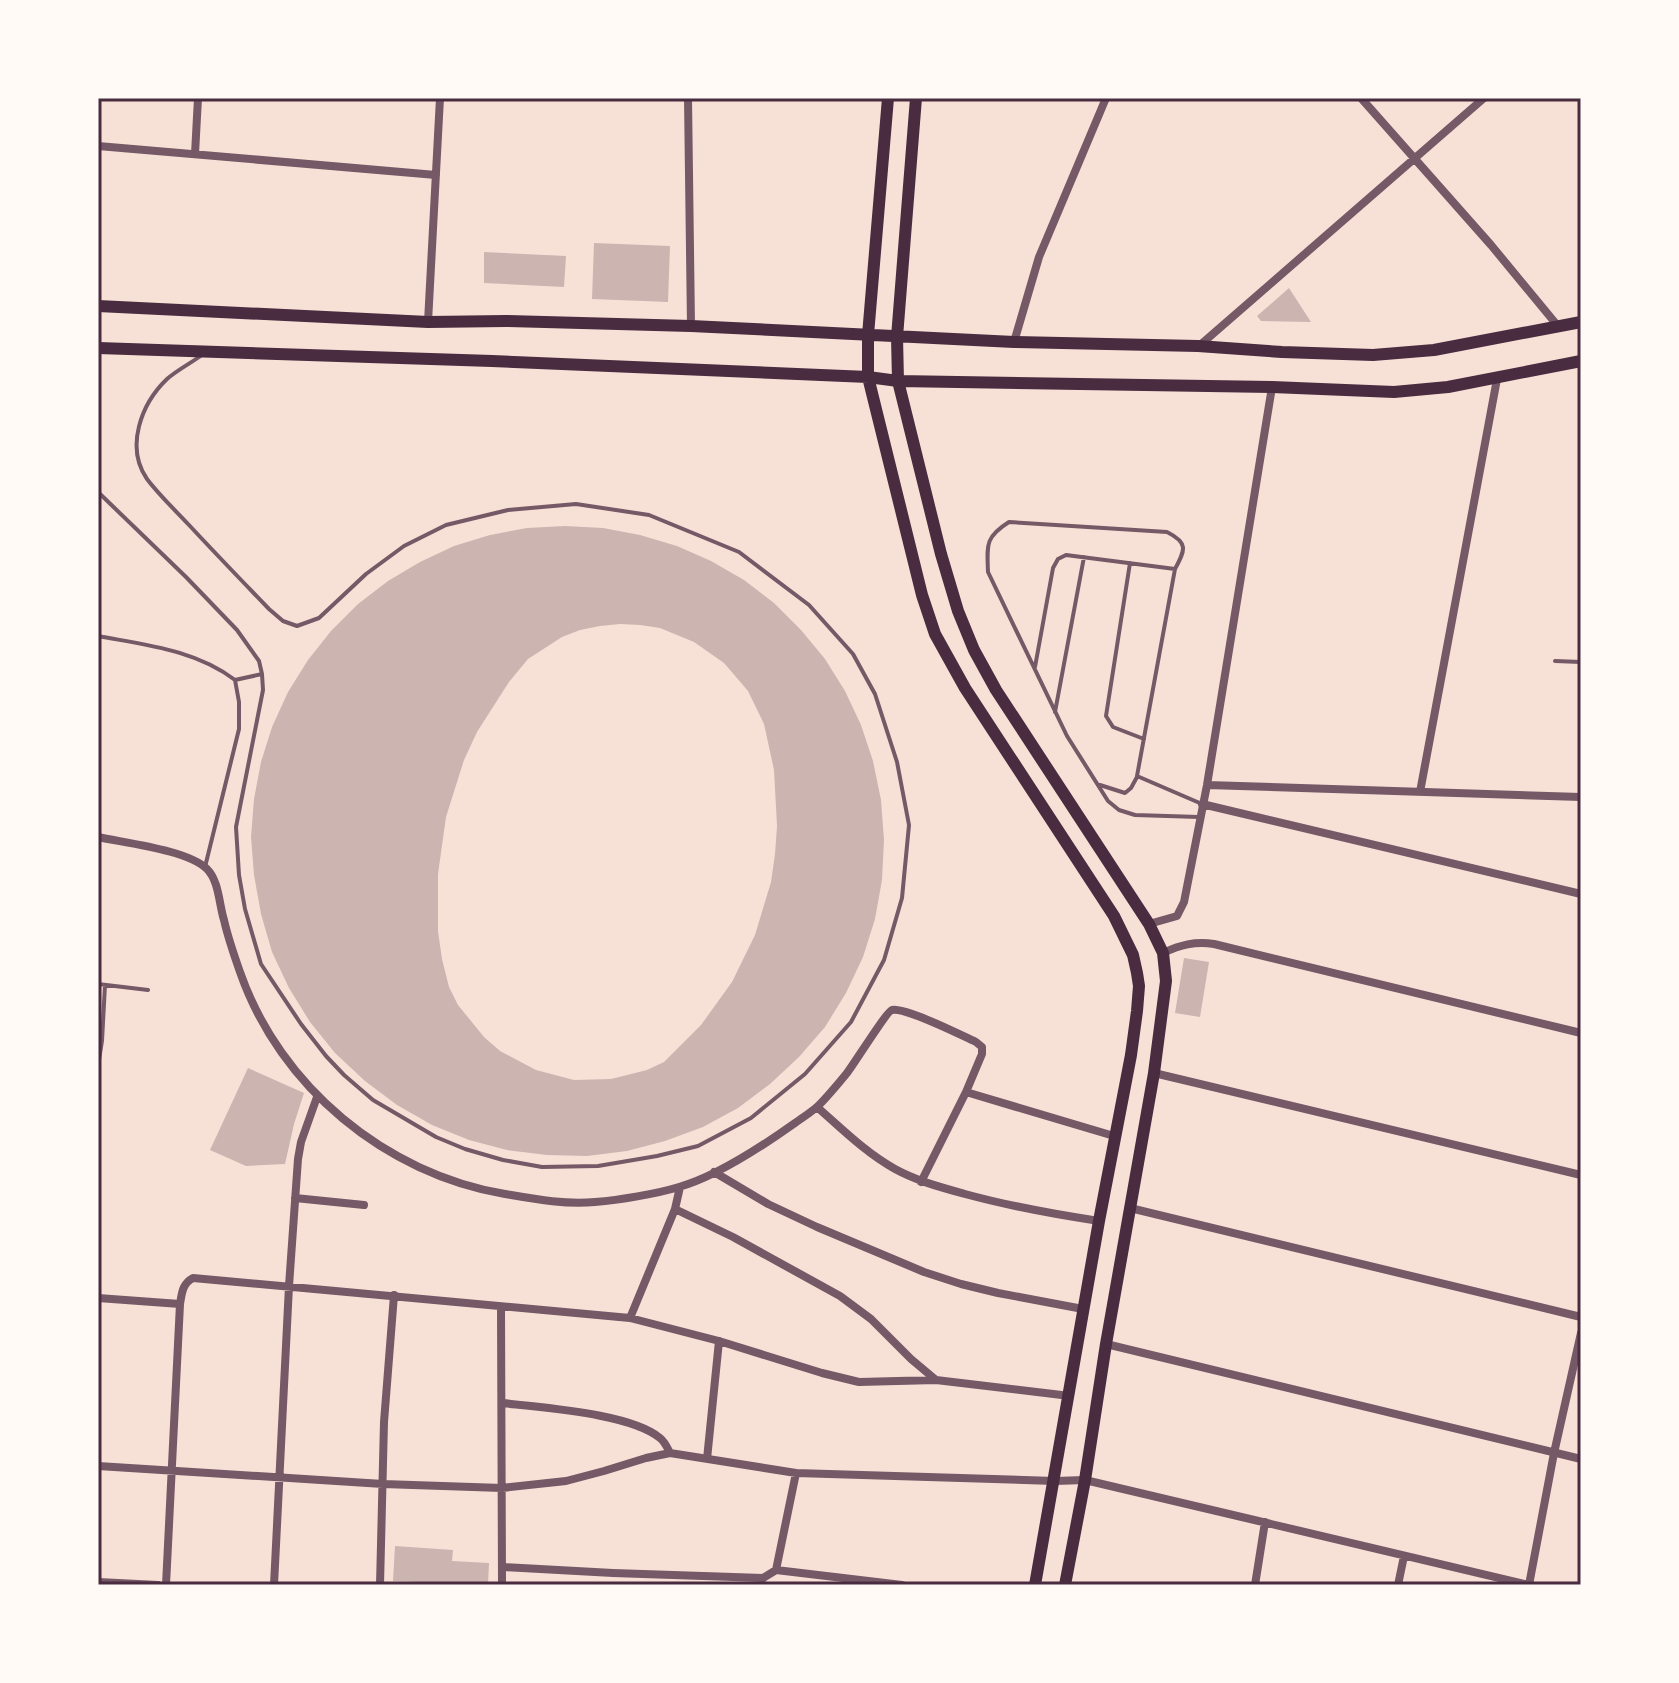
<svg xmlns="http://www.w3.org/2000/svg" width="1679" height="1683" viewBox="0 0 1679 1683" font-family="Figtree,sans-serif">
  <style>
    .building { fill: #ccb4b1; fill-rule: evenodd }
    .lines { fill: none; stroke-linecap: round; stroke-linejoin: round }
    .service { stroke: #755966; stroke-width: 4 }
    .minor { stroke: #755966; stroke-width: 8 }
    .primary { stroke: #4a2c40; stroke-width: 12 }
    .neatline { fill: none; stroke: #4a2c40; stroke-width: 3 }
  </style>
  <rect width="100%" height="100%" fill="#f7e1d7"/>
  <path class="building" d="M594 243 670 246 668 302 592 299Z
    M484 252 566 256 564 287 484 283Z
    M1289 288 1311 322 1261 321 1257 316Z
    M565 526 603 528 640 535 677 546 711 561 744 580 774 603 801 630 825 659 845 691 861 725 873 761 881 800 884 840 882 880 875 919 863 957 846 993 825 1027 799 1057 770 1084 738 1108 703 1127 665 1141 627 1151 587 1156 547 1155 507 1150 469 1140 432 1125 397 1105 365 1081 335 1053 310 1022 289 988 272 952 261 914 254 875 251 837 254 799 261 762 272 727 288 692 308 660 331 631 358 604 388 581 420 562 454 546 490 535 527 528ZM620 624 640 625 660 628 694 642 724 663 748 691 764 724 774 770 777 826 775 854 771 882 755 935 732 982 701 1025 664 1062 647 1070 611 1079 574 1080 536 1070 500 1051 484 1037 458 1005 449 987 442 959 438 931V874L446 817 464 760 477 732 509 682 528 659 562 637 580 630 600 626Z
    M1184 958 1209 962 1200 1017 1175 1013Z
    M248 1068 304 1093 294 1124 285 1164 246 1166 210 1150Z
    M395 1546 453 1550 452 1561 489 1563 488 1585 393 1581Z"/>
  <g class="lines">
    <path class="service" d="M98 492 186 577 237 630 259 661 262 674 263 690 236 827 239 875 245 909 261 964 301 1024 326 1056 344 1075 373 1100 436 1137 465 1149 503 1160 542 1167 598 1166 657 1156 698 1146 751 1118 805 1074 851 1022 884 960 902 898 909 825 897 762 875 694 853 654 809 605 739 552 649 515 576 504 508 510 446 525 404 546 366 574 319 618 297 626 283 621 269 609C242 581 215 553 189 525 175 510 159 495 147 479 125 447 141 404 167 379 177 370 191 363 202 355
      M1130 563 1106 716 1113 727 1144 739
      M98 636C146 645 196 650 235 680L239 702V729L205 867
      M1555 661 1581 662
      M1035 667 1053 568 1058 559 1066 555 1175 569
      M235 680 262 674
      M1055 712 1084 557
      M1100 785 1125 793 1131 788 1137 777
      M1199 817 1135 815 1119 810 1108 801 1067 736 988 572C987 545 985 537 1009 522L1167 532C1189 543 1185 550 1175 569L1137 776 1202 804
      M98 984 148 990
      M98 1066 102 1041 105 985"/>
    <path class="minor" d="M688 98 691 326
      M1361 98 1491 245 1557 325
      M98 146 436 175
      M195 154 198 98
      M428 322 440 98
      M1014 342 1039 257 1106 98
      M1199 346 1484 98
      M1207 785 1581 797
      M1420 792 1497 379
      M1202 804 1581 894
      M98 837C125 843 188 850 207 869 219 881 219 904 224 920 228 938 234 955 240 972 280 1087 386 1174 505 1194 534 1199 566 1205 595 1202 619 1200 656 1194 679 1187 715 1177 764 1145 795 1123 803 1117 812 1112 819 1105 829 1095 838 1084 847 1073 854 1064 887 1011 892 1010 905 1007 961 1035 976 1042L982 1047V1054L966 1092 921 1182
      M1149 924 1177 916 1184 902 1207 785 1272 387
      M1163 953C1180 945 1195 941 1214 944L1581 1033
      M1154 1073 1581 1175
      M966 1092 1114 1136
      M817 1107C842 1129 866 1153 895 1169 917 1181 940 1187 965 1194 1009 1206 1053 1214 1099 1221
      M714 1172 768 1204 817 1227 924 1272 961 1284 998 1293 1083 1309
      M680 1187 675 1209 733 1237 840 1296 871 1319 911 1359 936 1380
      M295 1198 364 1205
      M1130 1208 1581 1317
      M98 1298 180 1304
      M501 1307 502 1585
      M630 1318 675 1209
      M1106 1344 1581 1459
      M503 1403C542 1408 630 1413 660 1438 665 1442 667 1447 670 1453
      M707 1459 719 1341
      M98 1466 383 1484 502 1488 566 1481 604 1471 646 1458 670 1453 796 1473 1055 1481 1085 1480 1529 1585
      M503 1567 613 1573 763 1578
      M776 1570 796 1473
      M98 1582 158 1585
      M166 1585 180 1304C182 1293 182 1284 193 1278L630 1318 719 1341 822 1373 859 1382 936 1380 1070 1396
      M274 1585 289 1286 298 1159 301 1142 317 1097
      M380 1585 384 1422 394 1295
      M758 1585 763 1578 776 1570 902 1585
      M1255 1585 1265 1522
      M1398 1585 1404 1556
      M1529 1585 1554 1453 1581 1333"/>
    <path class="primary" d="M888 98 868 335V377L922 595 935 634 965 688 1114 916 1133 955 1137 973 1139 986 1137 1011 1131 1055 1099 1221 1035 1585
      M916 98 897 337 898 381 941 554 958 611 974 650 996 690 1149 924 1163 953 1166 981 1154 1073 1106 1344 1085 1480 1065 1585
      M98 306 428 322 506 321 691 326 1014 342 1198 346 1282 352 1373 355 1434 350 1581 322
      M98 348 492 361 868 377 898 381 1272 387 1394 392 1448 387 1581 361"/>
  </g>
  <rect width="1679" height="1683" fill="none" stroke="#fffaf5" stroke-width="200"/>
  <rect x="100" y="100" width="1479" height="1483" class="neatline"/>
</svg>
